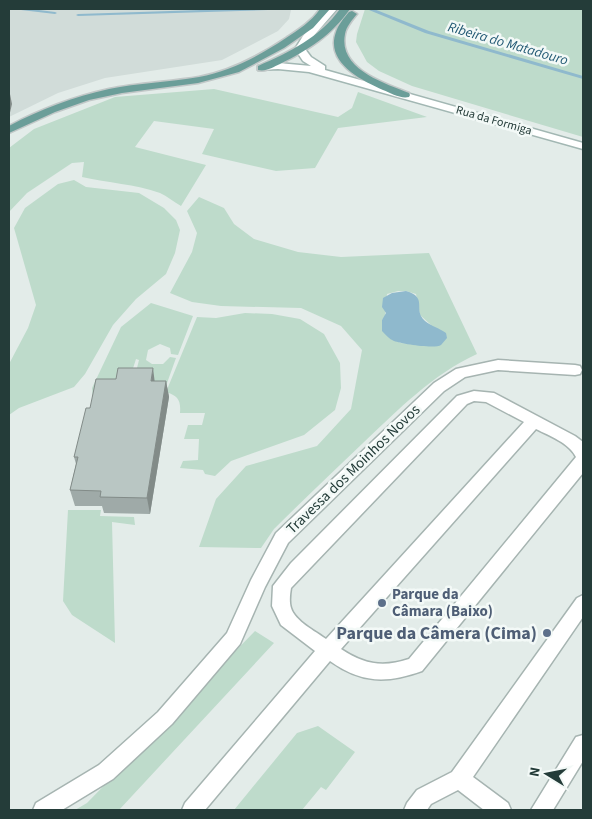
<svg xmlns="http://www.w3.org/2000/svg" width="592" height="819" viewBox="0 0 592 819" font-family="'Source Sans 3',sans-serif">
  <style>
    .built { fill: #d1dcd9 }
    .green { fill: #bedbcb; fill-rule: evenodd }
    .water { fill: #8fb9cd }
    .lines { fill: none; stroke-linecap: round; stroke-linejoin: round }
    .stream { fill: #8fb9cd; fill-rule: evenodd }
    .lane-casing { stroke: #a6b4b1; stroke-width: 3 }
    .street-casing { stroke: #a6b4b1; stroke-width: 3 }
    .secondary-casing { stroke: #a2b7b3; stroke-width: 3 }
    .primary-casing { stroke: #c2c8c8; stroke-width: 3 }
    .lane { fill: #fff; fill-rule: evenodd }
    .street { fill: #fff; fill-rule: evenodd }
    .secondary { fill: #fff; fill-rule: evenodd }
    .primary { fill: #6b9e99; fill-rule: evenodd }
    .wall { fill: #9faaa8 }
    .shaded-wall { fill: #828b88 }
    .building { fill: #b9c6c3; stroke: #828b88 }
    .service-dot { fill: #5c6f8a; stroke: #f3f9f7; stroke-width: 2 }
    .labels { text-anchor: middle; stroke-width: 5; stroke-linejoin: round; paint-order: stroke }
    .far-street-label { font-size: 12px; fill: #243c39; stroke: #f3f9f7 }
    .far-water-label { font-size: 14px; font-style: italic; fill: #225974; stroke: #f3f9f7 }
    .street-label { font-size: 15px; fill: #243c39; stroke: #f3f9f7 }
    .service-label { font-size: 15px; font-weight: bold; fill: #4e5e75; stroke: #f3f9f7; text-anchor: start }
    .near-service-label { font-size: 18px; font-weight: bold; fill: #4e5e75; stroke: #f3f9f7; text-anchor: end }
  </style>
  <rect width="100%" height="100%" fill="#e3ece9"/>
  <path class="built" d="M9 9H290L291 10 289 19 278 31 222 60 105 78 58 93 9 117Z"/>
  <path class="green" d="M365 9H583V137L412 86 379 71 367 62 356 42 357 34Z
    M214 89 338 117 352 108 358 92 427 117 338 128 315 168 276 171 202 154 214 129 154 121 135 147 206 165 181 206C174 202 167 196 160 193 135 184 108 183 82 177L84 162 72 163 27 193 9 212V148L34 129 115 97Z
    M74 180 86 187 139 193 164 208 176 220 180 230 175 253 166 274 136 299 113 325 85 374 74 387 19 408 9 415V364L28 328 36 305 14 228 25 208 58 184Z
    M199 197 224 208 234 224 254 239 298 252 341 257 429 253 477 354C433 374 398 410 363 443 333 472 303 500 274 529L261 548 199 547 216 499 246 466 317 446 351 409 362 350 341 326 301 308 221 306 192 302 170 293 192 252 197 233 187 211ZM398 291H406L416 294 420 315 431 325 418 344 400 343 382 320 385 317 387 294Z
    M151 303 193 316 178 355 171 354 170 348 160 344 148 350 146 360 152 364H163L170 357 176 358 162 397 133 384 139 360 136 359 128 384 93 398 92 388 121 327Z
    M245 313 272 314 300 319 324 334 340 363 341 388 335 410 304 435 231 461 215 476 205 474 203 470 180 468 183 461 198 460 199 439H184L188 425H202L205 413H180C181 400 178 396 166 392L197 317 216 318Z
    M68 510H101L100 516 134 517 135 525 112 522 115 643 72 615 63 601Z
    M255 631 274 643 119 810H75L87 803Z
    M318 726 355 752 326 790 321 787 302 810H234L297 733Z"/>
  <path class="water" d="M406 291C429 298 412 309 425 321 431 326 439 328 446 333L447 338 441 345C435 349 402 344 394 341 389 339 386 335 382 331V320L386 313 382 307 383 298 392 293Z"/>
  <g class="lines">
    <path class="stream" d="M19 9H31L55 12 57 13 55 14 21 10Z
      M231 9H270L268 10 78 16 76 15 78 14Z
      M369 9H374L429 31 583 76V79L425 33 369 10Z"/>
    <g class="lane-casing">
      <path id="lane" d="M474 391 494 393 575 436 583 442V473L422 671C386 684 361 683 330 661L205 810H182L185 803 315 651 281 625 272 606 273 586 291 563 457 396ZM474 401 486 402 524 422 326 639C315 631 295 621 291 608 289 602 290 594 291 588L467 404ZM536 429C550 436 569 443 576 457L409 659C382 668 364 664 341 649Z
        M583 595V617L473 777 508 803 511 810H484L458 790 431 804 427 810H404L407 803 417 790 452 772 577 598Z
        M583 735V761L553 810H531L576 737Z"/>
    </g>
    <g class="street-casing">
      <path id="street" d="M498 360 575 365 580 366 582 370 580 374 575 375 498 370 465 377 444 391 288 543 265 587 240 644 172 724 113 779 62 810H33L36 803 99 765 158 712 227 633 251 580 276 533 434 383 456 369Z"/>
    </g>
    <g class="secondary-casing">
      <path id="secondary" d="M327 9H337L310 40 305 49 311 57 325 66V70L583 143V149L309 72 278 69 258 70V66L278 63 311 66 303 61 295 49 303 36Z"/>
    </g>
    <g class="primary-casing">
      <path id="primary" d="M320 9H330L313 28 284 48 239 72 198 83 122 93 89 100 55 112 9 133V126C41 109 73 97 109 89 138 83 169 82 199 77 231 71 259 56 286 38 298 30 311 22 320 9Z
        M340 9H350C332 35 308 50 280 64 273 67 266 72 258 70V66C290 52 320 37 340 9Z
        M352 11 357 14C352 20 346 27 345 34 338 69 384 83 409 93L410 95 409 97C400 99 391 93 383 90 360 80 325 62 336 32 338 25 344 18 349 12Z"/>
    </g>
    <use href="#lane" class="lane"/>
    <use href="#street" class="street"/>
    <use href="#secondary" class="secondary"/>
    <use href="#primary" class="primary"/>
  </g>
  <path class="wall" d="M155 381H166L169 397 150 514 104 513 102 506H75L70 490 76 464 74 457 90 408Z"/>
  <path class="shaded-wall" d="M9 89 12 104 9 117Z
    M153 368 155 384 151 381Z
    M166 381 169 397 150 514 147 498Z"/>
  <path class="building" d="M118 368H153L151 381H166L147 498 100 497 101 491 70 490 78 457H74L86 408H90L96 379H116Z"/>
  <g class="service-dot">
    <circle cx="382" cy="603" r="5"/>
    <circle cx="547" cy="633" r="5"/>
  </g>
  <g class="labels">
    <g class="far-street-label">
      <text transform="translate(494 120) rotate(16)" y="4">Rua da Formiga</text>
    </g>
    <g class="far-water-label">
      <text transform="translate(508 43) rotate(16)" y="5">Ribeira do Matadouro</text>
    </g>
    <g class="street-label">
      <text transform="translate(353 469) rotate(-44)" y="5">Travessa dos Moinhos Novos</text>
    </g>
    <g class="service-label">
      <text x="392" y="599">Parque da<tspan x="392" dy="17">Câmara (Baixo)</tspan></text>
    </g>
    <g class="near-service-label">
      <text x="537" y="639">Parque da Câmera (Cima)</text>
    </g>
  </g>
  <rect width="592" height="819" fill="none" stroke="#243c39" stroke-width="20"/>
  <g transform="translate(547 774) rotate(280)" stroke="#f3f9f7" stroke-width="4" paint-order="stroke">
  <path d="M0-4L9 19L0 12L-9 19Z" fill="#243c39"/>
  <text y="-8" font-size="14" font-weight="bold" text-anchor="middle" fill="#243c39">N</text>
  </g>
</svg>
